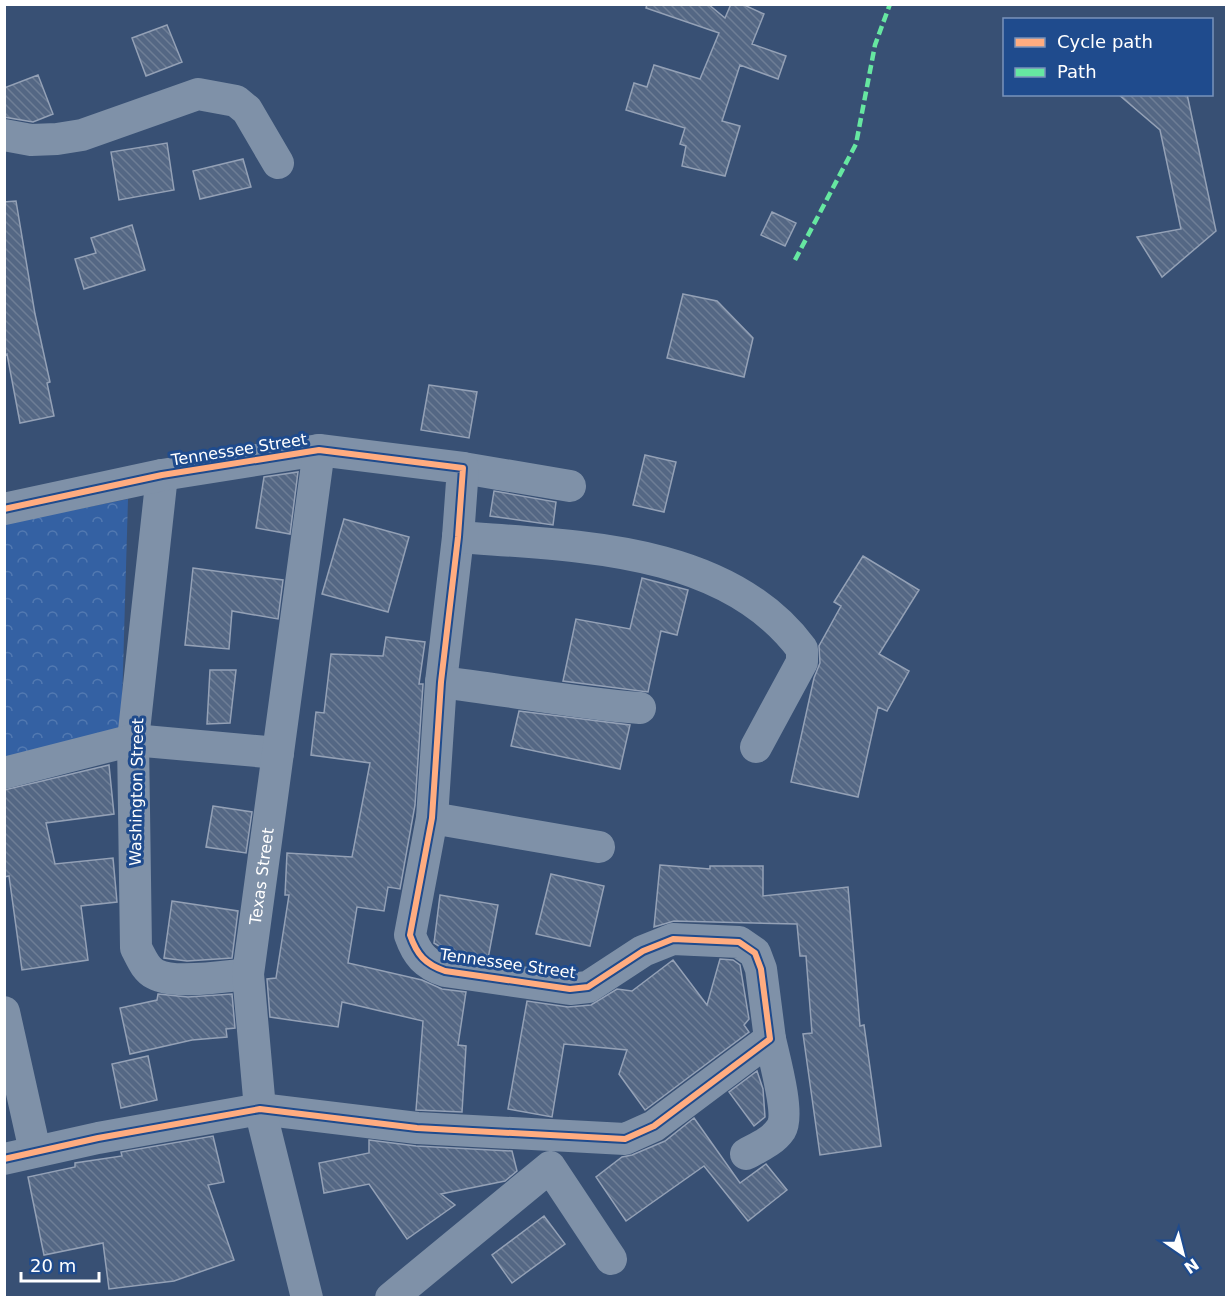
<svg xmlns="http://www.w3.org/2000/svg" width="1231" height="1302" viewBox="0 0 1231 1302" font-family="'DejaVu Sans',sans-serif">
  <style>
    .park { fill: url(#park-crowns) }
    .building { fill: url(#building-back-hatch); stroke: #94a1b6; stroke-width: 1.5 }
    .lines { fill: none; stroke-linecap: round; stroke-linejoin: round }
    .street { stroke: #7f91a8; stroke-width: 32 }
    .quiet { stroke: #66e7a1; stroke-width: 4.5; stroke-dasharray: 9 4.5; stroke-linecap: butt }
    .cycleway-casing { stroke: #1f4b8d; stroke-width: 10 }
    .cycleway { stroke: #ffac80; stroke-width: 6 }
    .labels { text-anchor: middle; stroke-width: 6; stroke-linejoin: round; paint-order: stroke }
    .street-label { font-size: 16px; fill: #fff; stroke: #1f4b8d }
  </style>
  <defs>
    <pattern id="park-crowns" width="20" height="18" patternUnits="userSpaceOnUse" patternTransform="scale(1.5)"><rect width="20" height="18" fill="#3461a3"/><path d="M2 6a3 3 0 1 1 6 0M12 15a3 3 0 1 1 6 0" fill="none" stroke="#5279b1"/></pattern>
    <pattern id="building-back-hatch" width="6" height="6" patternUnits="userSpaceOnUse" patternTransform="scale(1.5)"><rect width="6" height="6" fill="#546784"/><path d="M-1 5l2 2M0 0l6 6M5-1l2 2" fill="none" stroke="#6e7e96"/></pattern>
  </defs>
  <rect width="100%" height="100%" fill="#385074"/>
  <path class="park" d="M128 499 121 738 5 763 4 524Z"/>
  <path class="building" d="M647 4H708L725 18 731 4H742L764 14 752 44 786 56 778 79 740 65 722 121 740 126 725 176 682 166 686 146 680 144 685 128 626 110 634 83 647 87 654 65 700 79 719 33 646 8Z
    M167 25 182 62 146 76 132 38Z
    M38 75 53 114 33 122 4 117V88Z
    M1118 94H1187L1216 231 1162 277 1137 237 1181 229 1160 130Z
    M167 143 174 190 119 200 111 152Z
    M243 159 251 187 200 199 193 171Z
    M16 201 35 314 50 382 47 383 54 416 20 423 7 354 4 355V202Z
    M772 212 796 223 785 246 761 235Z
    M132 225 145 270 84 289 75 259 96 253 91 238Z
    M683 294 717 301 753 338 744 377 667 358Z
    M429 385 477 392 469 438 421 430Z
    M645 455 676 462 664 512 633 505Z
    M298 472 290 534 256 528 264 477Z
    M494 491 556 502 553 525 490 516Z
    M344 519 409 537 388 612 322 594Z
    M863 556 919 590 879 654 909 671 887 711 878 707 858 797 791 782 814 678 820 663 819 646 841 606 834 602Z
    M193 568 283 580 278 619 232 611 229 649 185 645Z
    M642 578 688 590 677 635 661 631 648 692 563 681 576 619 630 629Z
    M386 637 425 642 419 684H423L415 805 400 889 388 887 384 911 357 907 348 963 422 980 442 989 466 992 458 1045 466 1046 462 1112 416 1110 423 1021 342 1002 338 1027 270 1017 267 979 276 978 289 895H285L287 853 352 857 370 763 311 755 316 712 324 713 331 654 383 656Z
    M210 670H236L230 723 207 724Z
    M519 711 630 725 620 769 511 746Z
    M109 765 114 814 46 823 55 864 113 858 117 902 81 906 88 960 22 970 9 876 4 877V790Z
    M213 806 252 812 246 853 206 847Z
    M660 865 710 869V866H763V896L848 887 860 1026 864 1025 881 1146 820 1155 803 1034 812 1033 806 956H800L797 924 674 921 654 927Z
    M551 874 604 886 590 946 536 934Z
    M440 895 498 905 488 959 450 953 434 943Z
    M172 901 238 911 232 958 187 961 164 958Z
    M720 959 733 960 740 965 749 1019 744 1025 749 1032 645 1110 619 1074 627 1050 564 1044 552 1117 508 1109 527 1001 568 1007 591 1005 617 989 632 991 673 960 707 1005Z
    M158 994 188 997 232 994 235 1028 226 1029 227 1037 192 1040 130 1054 120 1008 157 1000Z
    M148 1056 157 1100 121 1108 112 1064Z
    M757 1071 763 1089 765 1117 754 1126 729 1092Z
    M694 1118 740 1183 766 1164 787 1190 748 1221 704 1166 626 1221 596 1177 622 1157 632 1155 665 1141Z
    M213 1136 224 1182 208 1185 234 1260 174 1281 109 1289 103 1243 44 1255 28 1177 75 1167V1163L122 1156 121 1152Z
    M369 1140 416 1146 512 1151 517 1171 505 1181 441 1194 455 1205 407 1239 369 1184 324 1193 319 1163 369 1153Z
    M544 1216 565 1244 512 1283 492 1255Z"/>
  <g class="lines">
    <g class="street">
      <path d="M4 135 31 140 57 139 82 135 198 94 236 101 247 110 278 163"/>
      <path d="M463 468 570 486"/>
      <path d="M162 475 133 740 136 948C141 957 145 969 155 974 174 985 226 976 248 974"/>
      <path d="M4 509 162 475 319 450 463 468 458 537 441 682 432 818 410 935C417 955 425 964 445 971L570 989 588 987 643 951 673 939 739 942 755 953 761 969 770 1039 654 1126 625 1139 417 1128 260 1109 98 1138 4 1159"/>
      <path d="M458 537C574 546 726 546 802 649V662L756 747"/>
      <path d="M441 682C507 690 573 703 640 708"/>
      <path d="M4 773 133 740 278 753"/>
      <path d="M432 818 599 847"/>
      <path d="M4 1012 35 1151"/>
      <path d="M746 1154C759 1147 773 1141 781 1129 790 1115 774 1057 770 1039"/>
      <path id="s1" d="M307 1298 260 1109 248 974 319 450"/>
      <path d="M391 1298 550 1167 611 1259"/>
    </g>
    <path class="quiet" d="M795 260 856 144 875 45 890 4"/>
    <g class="cycleway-casing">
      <path id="cycleway" d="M4 509 162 475 319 450 463 468 458 537 441 682 432 818 410 935C417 955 425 964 445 971L570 989 588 987 643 951 673 939 739 942 755 953 761 969 770 1039 654 1126 625 1139 417 1128 260 1109 98 1138 4 1159"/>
    </g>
    <use href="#cycleway" class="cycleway"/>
  </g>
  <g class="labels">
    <g class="street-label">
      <text transform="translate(239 449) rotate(-9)" y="6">Tennessee Street</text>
      <text transform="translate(136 792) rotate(-89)" y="6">Washington Street</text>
      <text dy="6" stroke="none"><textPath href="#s1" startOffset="429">Texas Street</textPath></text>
      <text transform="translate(508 963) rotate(8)" y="6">Tennessee Street</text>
    </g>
  </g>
  <rect width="1231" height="1302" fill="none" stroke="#ffffff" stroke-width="12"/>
  <rect x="1003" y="18" width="210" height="78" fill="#1f4b8d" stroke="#7993bb" stroke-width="1.5"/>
  <rect x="1015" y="38" width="30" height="9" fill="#ffac80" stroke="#7993bb" stroke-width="1.5"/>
  <text x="1057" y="48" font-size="18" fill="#ffffff">Cycle path</text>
  <rect x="1015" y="68" width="30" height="9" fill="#66e7a1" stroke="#7993bb" stroke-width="1.5"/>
  <text x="1057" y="78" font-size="18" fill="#ffffff">Path</text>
  <g transform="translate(1183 1254) rotate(145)" stroke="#1f4b8d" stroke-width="4.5" paint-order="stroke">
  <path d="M0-4.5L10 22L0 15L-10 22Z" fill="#ffffff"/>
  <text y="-9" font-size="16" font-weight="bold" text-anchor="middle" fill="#ffffff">N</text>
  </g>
  <path d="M21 1272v9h78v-9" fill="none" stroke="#ffffff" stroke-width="3"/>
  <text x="30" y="1272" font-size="18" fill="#ffffff" stroke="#1f4b8d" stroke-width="4.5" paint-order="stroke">20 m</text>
</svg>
